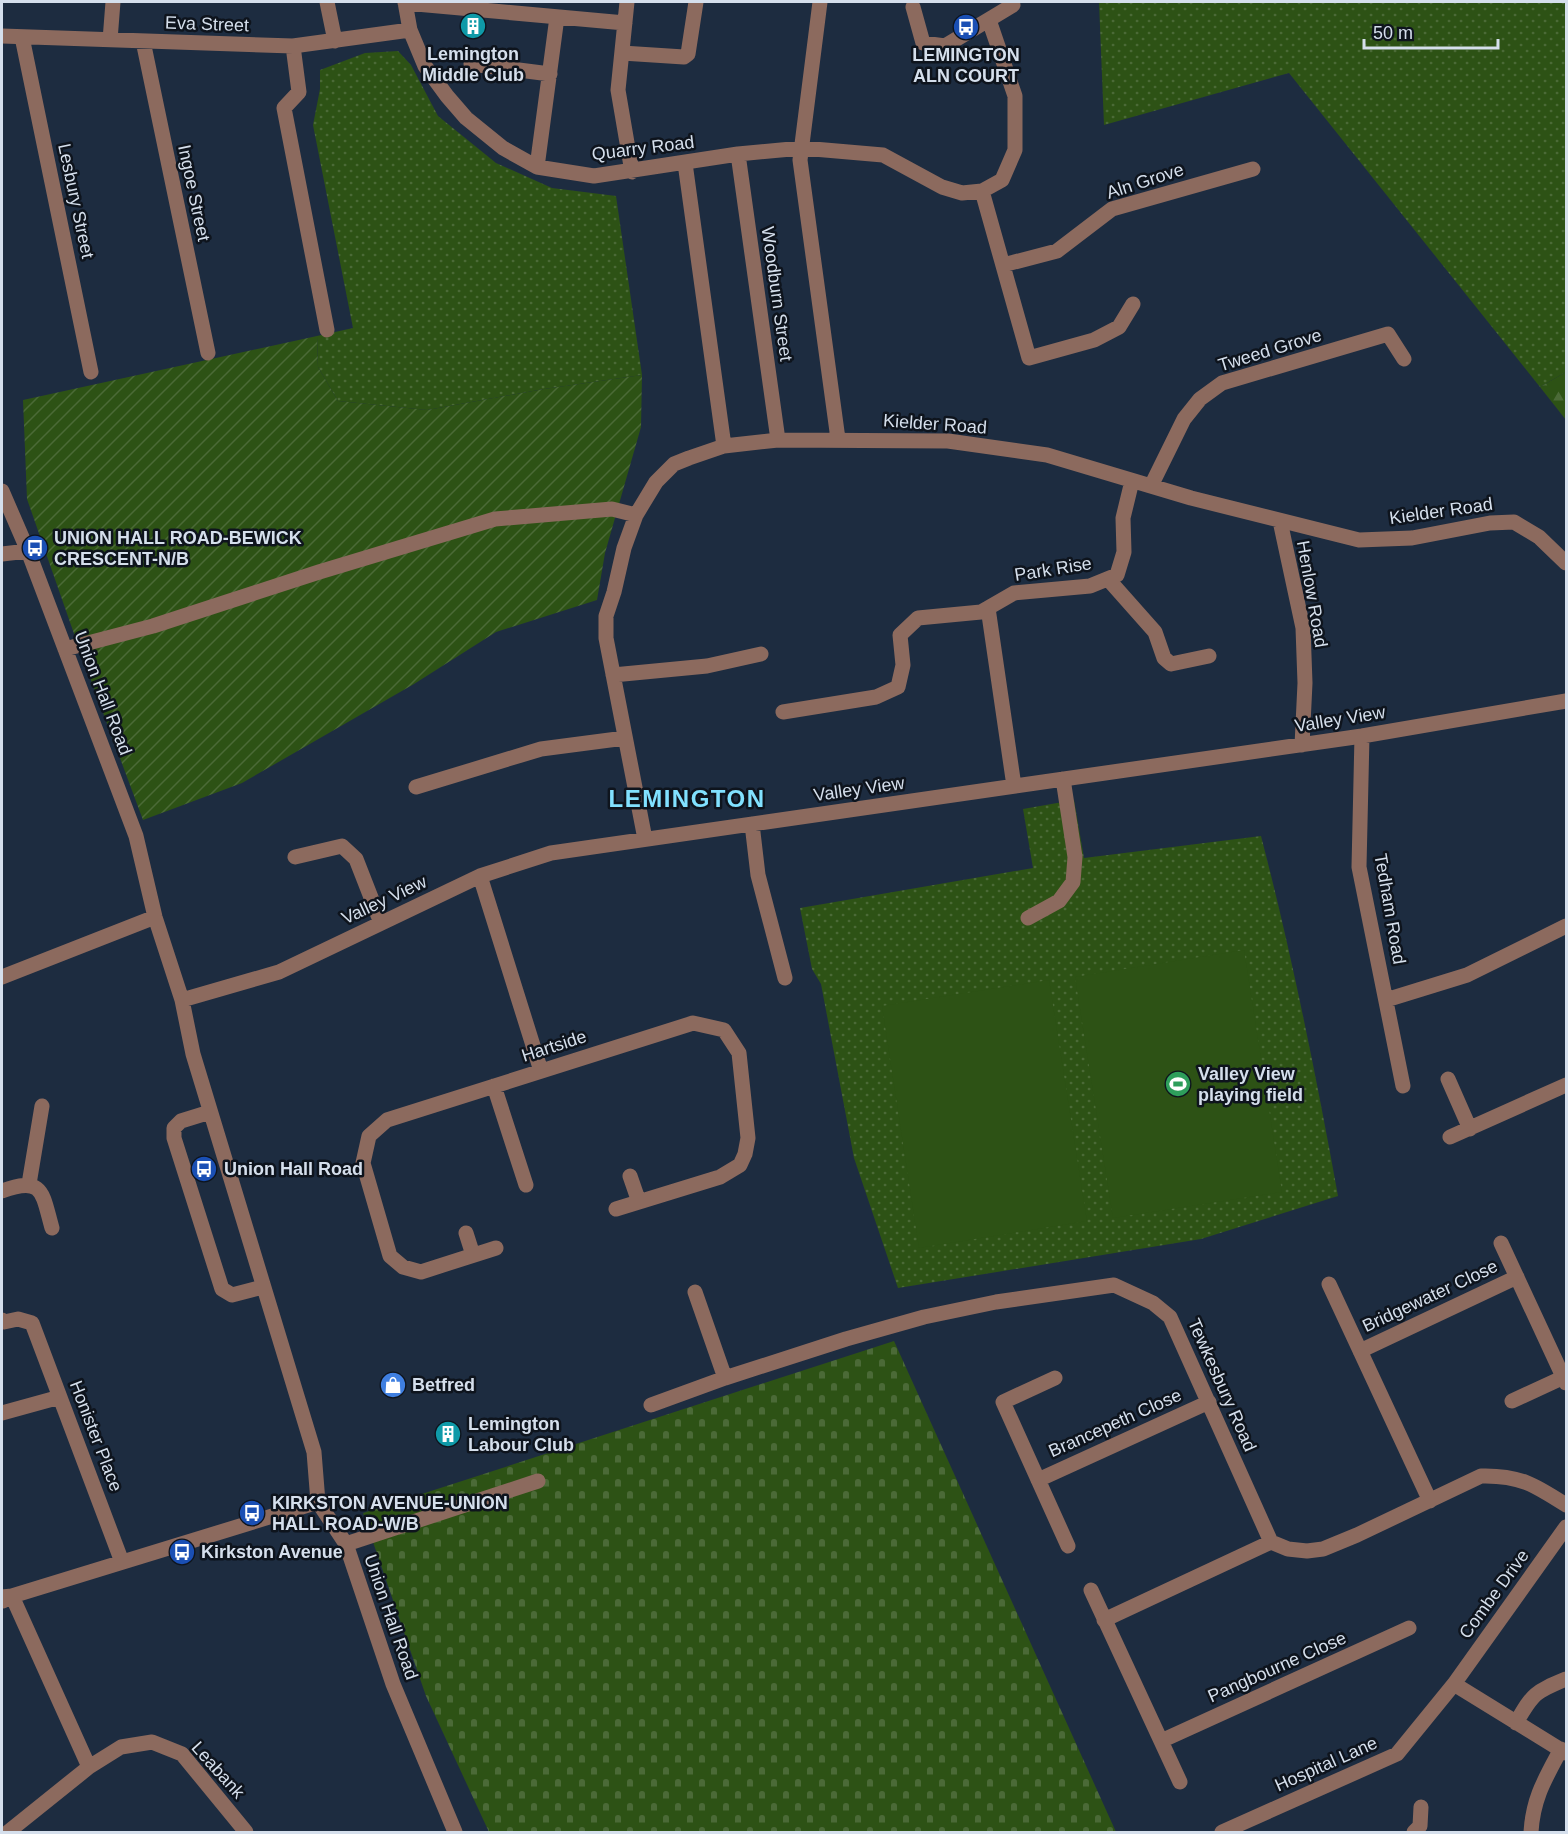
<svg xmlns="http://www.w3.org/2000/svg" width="1568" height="1834" viewBox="0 0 1568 1834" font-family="Helvetica,sans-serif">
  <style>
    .grass { fill: url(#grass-dots) }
    .forest { fill: url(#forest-firs) }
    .cemetery { fill: url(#cemetery-stones) }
    .garden { fill: url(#garden-furrows) }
    .pitch { fill: #2d5215 }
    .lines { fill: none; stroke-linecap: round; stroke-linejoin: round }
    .minor { stroke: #8c6a5e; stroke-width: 15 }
    .labels { text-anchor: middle; stroke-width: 5; stroke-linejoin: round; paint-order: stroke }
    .street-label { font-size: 18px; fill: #d5dfec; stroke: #0e141d }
    .poi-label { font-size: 18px; font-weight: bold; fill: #d5dfec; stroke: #0e141d; text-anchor: start }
    .district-label { font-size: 24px; font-weight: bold; letter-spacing: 1.5px; fill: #81e1ff; stroke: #0e141d }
  </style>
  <defs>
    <pattern id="grass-dots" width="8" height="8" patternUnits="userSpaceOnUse" patternTransform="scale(1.5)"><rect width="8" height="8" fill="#2d5215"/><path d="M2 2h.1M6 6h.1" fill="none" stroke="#4b6a37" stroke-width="1.8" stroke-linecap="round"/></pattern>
    <pattern id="forest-firs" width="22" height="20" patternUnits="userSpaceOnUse" patternTransform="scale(1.5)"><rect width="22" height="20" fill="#2d5215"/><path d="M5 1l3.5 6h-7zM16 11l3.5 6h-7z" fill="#4b6a37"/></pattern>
    <pattern id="cemetery-stones" width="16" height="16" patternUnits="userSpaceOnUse" patternTransform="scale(1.5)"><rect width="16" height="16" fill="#2d5215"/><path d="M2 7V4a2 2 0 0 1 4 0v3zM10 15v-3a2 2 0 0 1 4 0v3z" fill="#4b6a37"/></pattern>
    <pattern id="garden-furrows" width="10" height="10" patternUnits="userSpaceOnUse" patternTransform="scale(1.5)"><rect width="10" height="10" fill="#2d5215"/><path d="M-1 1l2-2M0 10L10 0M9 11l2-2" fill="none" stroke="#4b6a37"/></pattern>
  </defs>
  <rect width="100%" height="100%" fill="#1d2c40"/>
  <path class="grass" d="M1099 2H1566V372L1540 387 1289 73 1104 125Z
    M398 51 411 65 438 116 496 163 552 188 616 196 642 375 544 389 427 410 338 401 318 367 317 336 353 328 313 125 320 89V70L365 53Z
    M1074 800 1084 858 1261 836C1292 955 1316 1075 1338 1196L1201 1239 898 1288 854 1158 821 984 812 969 800 908 1033 868 1023 809Z"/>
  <path class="forest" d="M1566 372V420L1540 387Z"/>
  <path class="cemetery" d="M894 1341 1116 1832H489L426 1696 363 1513Z"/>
  <path class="garden" d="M317 336 318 367 338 401 427 410 544 389 642 375 641 427 605 553 597 600 496 632 414 684 242 783 143 820 79 648 27 499 23 400Z"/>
  <path class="pitch" d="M1244 950 1282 1192 1113 1218 1075 977Z
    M1049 980 1087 1221 919 1248 882 1006Z"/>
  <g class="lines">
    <path class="minor" d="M327 2 335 41
      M405 2 410 30 425 66 447 96 466 118 503 148 537 167 594 176 738 154 802 148 883 155 942 187 962 193 982 191 1029 358 1094 340 1119 327 1133 304
      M627 2 618 90 632 172
      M820 2 800 160 838 439
      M405 3 625 23
      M913 7 923 43 945 46 1013 5
      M2 36 293 46 410 30
      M22 37 91 372
      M110 40 113 2
      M143 41 208 353
      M293 46 299 92 284 108 327 330
      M622 53 684 57 688 54 696 2
      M471 64 550 74
      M738 154 778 440
      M685 163 724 446
      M537 167 557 17
      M982 191 1002 180 1015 150V96L989 20
      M1003 265 1057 251 1112 209 1253 169
      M1151 486 1184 419 1200 399 1222 383 1388 334 1404 359
      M2 491 28 551 136 836 155 917 182 1000 193 1054 314 1452 318 1502 346 1544 393 1684 455 1832
      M1280 521 1303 628 1305 683 1302 745
      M2 554 28 551
      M1108 579 1155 632 1164 658 1171 664 1209 656
      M988 608 1014 786
      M65 649 153 626 319 572 495 519 612 509 636 515
      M613 675 707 666 761 654
      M783 712 876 697 898 687 903 665 900 635 918 618 981 612 1014 593 1090 586 1117 575 1124 552 1123 518 1132 481
      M1362 736 1359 867 1403 1086
      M416 787 541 749 625 738
      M752 824 758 875 785 978
      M645 839 606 638V616L614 592 624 548 636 515 656 482 674 464 689 458 724 446 778 440 948 441 1047 455 1191 498 1359 540 1412 538 1490 523 1514 522 1539 537 1566 563
      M295 857 342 846 356 859 381 923
      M480 876 541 1071
      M1028 918 1059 901 1073 882 1075 857 1063 779
      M2 977 155 917
      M182 1000 279 972 480 876 551 853 1362 736 1566 701
      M1386 1000 1467 975 1566 926
      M1448 1079 1470 1129
      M494 1086 526 1185
      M210 1112 181 1121 174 1128V1138L222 1289 232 1295 263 1287
      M1450 1137 1566 1085
      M630 1176 639 1202
      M29 1184 42 1106
      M2 1191C44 1176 42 1193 52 1228
      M466 1233 473 1255
      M1501 1243 1566 1383
      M496 1248 421 1272 403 1267 390 1256 363 1163 369 1136 387 1120 693 1023 724 1030 739 1053 748 1138 745 1154 740 1165 720 1177 616 1209
      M1329 1284 1430 1501
      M695 1292 725 1378
      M2 1320 4 1322 18 1319 32 1323 122 1562
      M1360 1351 1517 1277
      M1055 1378 1003 1402 1068 1546
      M1512 1401 1564 1377
      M651 1405 725 1378 846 1339 924 1317 996 1302 1114 1285 1153 1303 1170 1317 1271 1542 1288 1549 1307 1551 1323 1549 1357 1535 1481 1476C1520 1475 1535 1485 1566 1505
      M2 1413 60 1397
      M1038 1480 1209 1402
      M346 1544 538 1481
      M1091 1590 1180 1782
      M2 1597 12 1596 318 1502
      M3 1601 12 1596 89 1767
      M1104 1620 1271 1542
      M1454 1684 1566 1753
      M1516 1723C1533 1693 1535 1692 1566 1679
      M1161 1741 1409 1628
      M8 1832 89 1767 121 1747 152 1742 182 1754 246 1832
      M1222 1832 1397 1754 1454 1684 1566 1527
      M1414 1832 1420 1826 1421 1807
      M1531 1832C1533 1798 1545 1779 1561 1749"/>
  </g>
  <defs>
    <g id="building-disc" transform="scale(1.35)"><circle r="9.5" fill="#0f9aa8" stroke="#0e141d"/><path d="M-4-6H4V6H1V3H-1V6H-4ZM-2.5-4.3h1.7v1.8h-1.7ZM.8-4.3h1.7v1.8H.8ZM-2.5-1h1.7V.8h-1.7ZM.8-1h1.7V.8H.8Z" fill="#fff"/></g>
    <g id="bus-disc" transform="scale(1.35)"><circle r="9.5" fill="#1a4fb4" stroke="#0e141d"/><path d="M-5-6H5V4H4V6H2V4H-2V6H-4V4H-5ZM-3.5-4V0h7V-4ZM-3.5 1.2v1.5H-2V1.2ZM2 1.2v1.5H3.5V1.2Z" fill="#fff"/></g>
    <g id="stadium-disc" transform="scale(1.35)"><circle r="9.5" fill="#2e9e5b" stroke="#0e141d"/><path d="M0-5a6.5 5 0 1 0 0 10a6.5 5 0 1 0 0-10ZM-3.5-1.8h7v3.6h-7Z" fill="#fff"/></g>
    <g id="shop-disc" transform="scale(1.35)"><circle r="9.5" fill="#3f7fe0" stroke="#0e141d"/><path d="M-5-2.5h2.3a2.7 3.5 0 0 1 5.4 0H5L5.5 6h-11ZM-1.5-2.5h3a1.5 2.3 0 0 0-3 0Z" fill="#fff"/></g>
  </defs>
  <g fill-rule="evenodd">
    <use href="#building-disc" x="473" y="26"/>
    <use href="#bus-disc" x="966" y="27"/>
    <use href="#bus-disc" x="35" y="548"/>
    <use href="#stadium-disc" x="1178" y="1084"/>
    <use href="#bus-disc" x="204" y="1169"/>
    <use href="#shop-disc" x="393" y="1385"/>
    <use href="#building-disc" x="448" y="1434"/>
    <use href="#bus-disc" x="252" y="1513"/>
    <use href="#bus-disc" x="182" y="1552"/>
  </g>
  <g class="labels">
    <g class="street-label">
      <text transform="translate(207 24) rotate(2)" y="6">Eva Street</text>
      <text transform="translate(643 148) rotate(-7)" y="6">Quarry Road</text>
      <text transform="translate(1145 181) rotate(-18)" y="6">Aln Grove</text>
      <text transform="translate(194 193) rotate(78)" y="6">Ingoe Street</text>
      <text transform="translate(76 201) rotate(78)" y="6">Lesbury Street</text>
      <text transform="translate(777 294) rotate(82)" y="6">Woodburn Street</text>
      <text transform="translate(1270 350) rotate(-17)" y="6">Tweed Grove</text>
      <text transform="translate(935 424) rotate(4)" y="6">Kielder Road</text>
      <text transform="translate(1441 511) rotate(-8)" y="6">Kielder Road</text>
      <text transform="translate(1053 569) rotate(-9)" y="6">Park Rise</text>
      <text transform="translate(1312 594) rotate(80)" y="6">Henlow Road</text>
      <text transform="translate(103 693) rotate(69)" y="6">Union Hall Road</text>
      <text transform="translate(1340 719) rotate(-9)" y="6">Valley View</text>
      <text transform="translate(859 789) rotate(-8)" y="6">Valley View</text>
      <text transform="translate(384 900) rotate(-25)" y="6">Valley View</text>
      <text transform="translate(1390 909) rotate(80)" y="6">Tedham Road</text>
      <text transform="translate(554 1046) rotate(-18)" y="6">Hartside</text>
      <text transform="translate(1430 1296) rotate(-25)" y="6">Bridgewater Close</text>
      <text transform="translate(1222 1385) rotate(66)" y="6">Tewkesbury Road</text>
      <text transform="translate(1115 1423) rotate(-24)" y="6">Brancepeth Close</text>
      <text transform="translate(96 1436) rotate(69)" y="6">Honister Place</text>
      <text transform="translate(1494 1594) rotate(-54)" y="6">Combe Drive</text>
      <text transform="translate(391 1617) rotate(71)" y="6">Union Hall Road</text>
      <text transform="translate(1277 1667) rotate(-24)" y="6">Pangbourne Close</text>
      <text transform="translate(1326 1764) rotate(-24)" y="6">Hospital Lane</text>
      <text transform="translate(218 1770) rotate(48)" y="6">Leabank</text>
    </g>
    <g class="poi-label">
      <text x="473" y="60" text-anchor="middle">Lemington<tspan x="473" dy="21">Middle Club</tspan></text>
      <text x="966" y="61" text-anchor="middle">LEMINGTON<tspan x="966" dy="21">ALN COURT</tspan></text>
      <text x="54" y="544">UNION HALL ROAD-BEWICK<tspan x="54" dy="21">CRESCENT-N/B</tspan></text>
      <text x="1198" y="1080">Valley View<tspan x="1198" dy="21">playing field</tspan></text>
      <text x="224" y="1175">Union Hall Road</text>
      <text x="412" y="1391">Betfred</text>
      <text x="468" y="1430">Lemington<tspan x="468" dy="21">Labour Club</tspan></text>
      <text x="272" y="1509">KIRKSTON AVENUE-UNION<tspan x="272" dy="21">HALL ROAD-W/B</tspan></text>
      <text x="201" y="1558">Kirkston Avenue</text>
    </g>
    <g class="district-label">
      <text x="687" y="807">LEMINGTON</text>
    </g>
  </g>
  <rect width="1568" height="1834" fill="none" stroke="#d5dfec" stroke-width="6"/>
  <path d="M1364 39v9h134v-9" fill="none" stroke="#d5dfec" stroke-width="3"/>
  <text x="1373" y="39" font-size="18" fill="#d5dfec" stroke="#0e141d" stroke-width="4.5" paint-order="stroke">50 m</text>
</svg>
